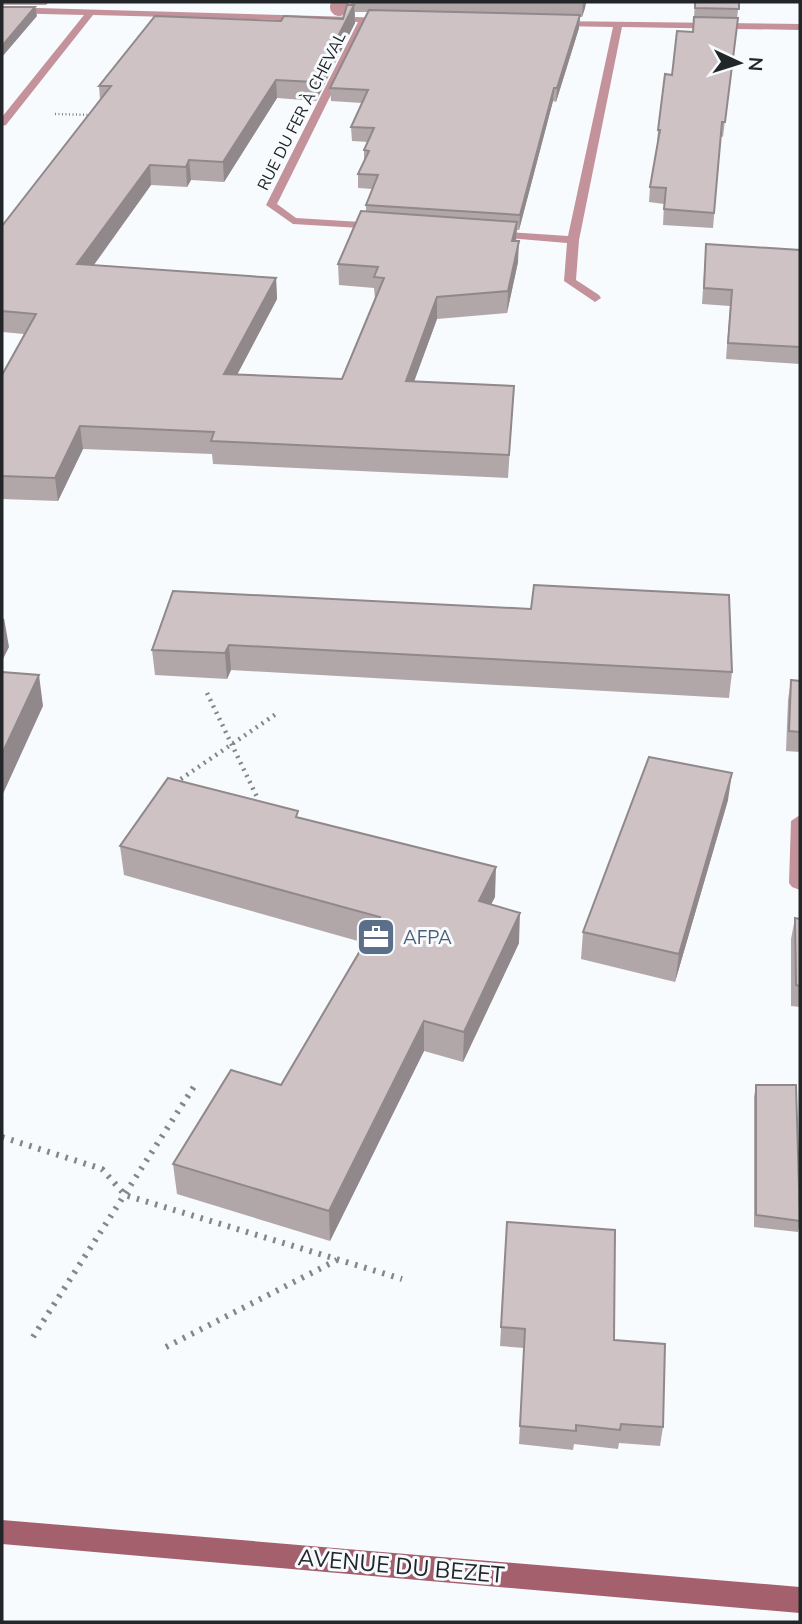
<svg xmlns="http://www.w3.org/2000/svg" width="802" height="1624" viewBox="0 0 802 1624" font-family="'Nunito Sans',sans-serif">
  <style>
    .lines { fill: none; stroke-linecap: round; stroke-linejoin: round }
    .path-far2 { stroke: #83878a; stroke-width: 2.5; stroke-dasharray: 1 2.5; stroke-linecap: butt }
    .path-far1 { stroke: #83878a; stroke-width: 4.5; stroke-dasharray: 2 5; stroke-linecap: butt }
    .path { stroke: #83878a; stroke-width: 6; stroke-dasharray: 2.5 7; stroke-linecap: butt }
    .lane { stroke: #c3929a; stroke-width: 18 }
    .street { fill: #c3929a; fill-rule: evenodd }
    .secondary { fill: #a4606d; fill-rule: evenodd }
    .wall { fill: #b1a7a9; fill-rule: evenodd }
    .shaded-wall { fill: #90888a }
    .building { fill: #cec2c5; stroke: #90888a; stroke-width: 2 }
    .labels { text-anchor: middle; stroke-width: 6; stroke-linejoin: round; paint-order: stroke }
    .far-street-label { font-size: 16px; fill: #232629; stroke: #f7fbfe }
    .service-label { font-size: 19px; fill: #4e5e75; stroke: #f7fbfe; text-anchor: start }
    .near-street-label { font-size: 23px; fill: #232629; stroke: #f7fbfe }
  </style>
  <rect width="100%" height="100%" fill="#f7fbfe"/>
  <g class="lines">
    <path class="path-far2" d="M55 114 91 115"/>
    <path class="path-far1" d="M207 693 257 797
      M175 783 276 714"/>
    <path class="path" d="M2 1137 102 1169 125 1195 402 1279
      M33 1337 195 1085
      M166 1347 337 1260"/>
    <path class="lane" d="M339 7 340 2"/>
    <path class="street" d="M2 7 390 18V22L387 23 367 22 277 204 296 218 377 223 383 226 377 229 293 224 266 205 358 22 93 15 6 125 2 126V117L84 15 2 13Z
      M555 21 800 24V30L622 27 579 240 576 280 599 295 601 298 595 302 564 281 567 243 495 237 489 234 495 231 568 236 613 27 558 26 554 23Z
      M800 815V890L792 887 789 883 791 821Z"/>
    <path class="secondary" d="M2 1520 800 1587V1613L2 1544Z"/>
  </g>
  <path class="wall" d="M2 2H49L46 5H2Z
    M351 2H586L585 8 582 17H580L579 28 556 102 553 101 519 230H517L516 241 518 262 507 313 437 319 414 382 514 386 508 478 213 464 212 454 83 449 58 501 2 499V375L24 334 2 332V226L100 100 99 86 281 21 343 19 351 5ZM355 12H368L330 88 331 101 362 103 351 127 352 141 368 142 364 150V161L358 174V188L372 189 366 205V211L338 264 339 285 374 288 375 299H376L342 379 237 374 277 299 276 278 94 265 151 185 187 187 191 180 224 182 277 98 316 101 355 23Z
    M695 2H739L723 137 721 136 713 228 663 225 664 204 649 202 650 187 658 144H657L658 130 672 75 693 32Z
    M706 244 800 250V364L726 359 730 306 702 304Z
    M173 591 732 672 729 698 231 670 227 679 155 675 152 650Z
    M791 680 800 681V752L786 751 788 700Z
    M728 800 675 982 581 959 583 932Z
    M298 817 495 897 491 904 519 943 463 1062 424 1051 330 1241 177 1194 173 1164 281 1085 365 943 124 875 120 846Z
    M795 918 800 919V1007L791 1006V939Z
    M756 1085 800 1209V1222L798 1232 754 1227V1097Z
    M507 1222 614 1340 663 1427 660 1446 619 1443 618 1449 574 1444 573 1450 519 1444 524 1348 500 1346Z"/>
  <path class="shaded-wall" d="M583 2H586L585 8 582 17Z
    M354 5 355 23 316 101 315 82Z
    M35 7 37 16 2 57V46Z
    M580 15 579 28 556 102 557 88Z
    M276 80 277 98 224 182 223 162Z
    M554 88 553 101 519 230 520 215Z
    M189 160 191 180 187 187 186 167Z
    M150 165 151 185 80 284 77 264Z
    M517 222 516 242 512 241Z
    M519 241 518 262 507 313 508 291Z
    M276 278 277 299 226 396 224 374Z
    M437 297V319L406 403V381Z
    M80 426 83 449 58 501 55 478Z
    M4 618 9 647 2 661V621Z
    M229 645 231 670 227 679 225 653Z
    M39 675 43 706 2 796V754Z
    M732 773 728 800 675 982 679 954Z
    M496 867 495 897 478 930 479 901Z
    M520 913 519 943 463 1062 464 1032Z
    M424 1021V1051L330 1241 329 1211Z"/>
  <path class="building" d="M695 2H739V9L695 8Z
    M347 5H354L315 82 276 80 223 162 189 160 186 167 150 165 77 264 276 278 224 374 342 379 384 278 374 277 378 267 338 264 361 211 517 222 512 241H519L508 291 437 297 406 381 514 386 509 455 211 441 214 432 80 426 55 478 2 476V375L36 314 2 311V226L111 86H99L155 16 281 21 284 16 343 19Z
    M2 7H35L2 46Z
    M369 10 580 15 557 88H554L520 215 366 205 378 175 358 174 369 151 364 150 374 128 351 127 368 90 330 88Z
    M694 17 738 18 725 122H722L714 213 664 209 666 188 650 187 660 130H658L665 74 672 75 677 31 693 32Z
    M706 244 800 250V347L728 343 732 290 704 288Z
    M534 585 729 595 732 672 229 645 225 653 152 650 173 591 531 609Z
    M2 672 39 675 2 754Z
    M791 680 800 681V732L789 731Z
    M649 757 732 773 679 954 583 932Z
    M168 778 298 811 296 817 496 867 479 901 520 913 464 1032 424 1021 329 1211 173 1164 231 1070 281 1085 380 917 120 846Z
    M795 918 800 919V986L796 985Z
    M756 1085H796L800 1221 756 1215Z
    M507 1222 615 1230 614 1340 665 1344 663 1427 621 1424 620 1430 576 1425V1431L520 1426 525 1329 501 1327Z"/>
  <defs>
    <g id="office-square" transform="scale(2.0125)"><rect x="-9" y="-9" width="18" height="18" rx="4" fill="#5c6f8a" stroke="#f7fbfe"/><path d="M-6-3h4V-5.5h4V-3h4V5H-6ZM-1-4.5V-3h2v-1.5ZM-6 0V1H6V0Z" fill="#fff"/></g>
  </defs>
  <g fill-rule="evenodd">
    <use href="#office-square" x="376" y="937"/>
  </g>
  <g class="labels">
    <g class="far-street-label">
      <text transform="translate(301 111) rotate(-63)" y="6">RUE DU FER À CHEVAL</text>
    </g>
    <g class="service-label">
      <text x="403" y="944">AFPA</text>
    </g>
    <g class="near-street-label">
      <text transform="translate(401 1566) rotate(5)" y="8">AVENUE DU BEZET</text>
    </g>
  </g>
  <rect width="802" height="1624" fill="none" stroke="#232629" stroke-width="7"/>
  <g transform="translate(739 63) rotate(94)" stroke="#f7fbfe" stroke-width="5" paint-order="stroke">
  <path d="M0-5L12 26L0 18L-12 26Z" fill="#232629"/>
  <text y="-10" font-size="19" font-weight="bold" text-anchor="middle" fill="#232629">N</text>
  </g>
</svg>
